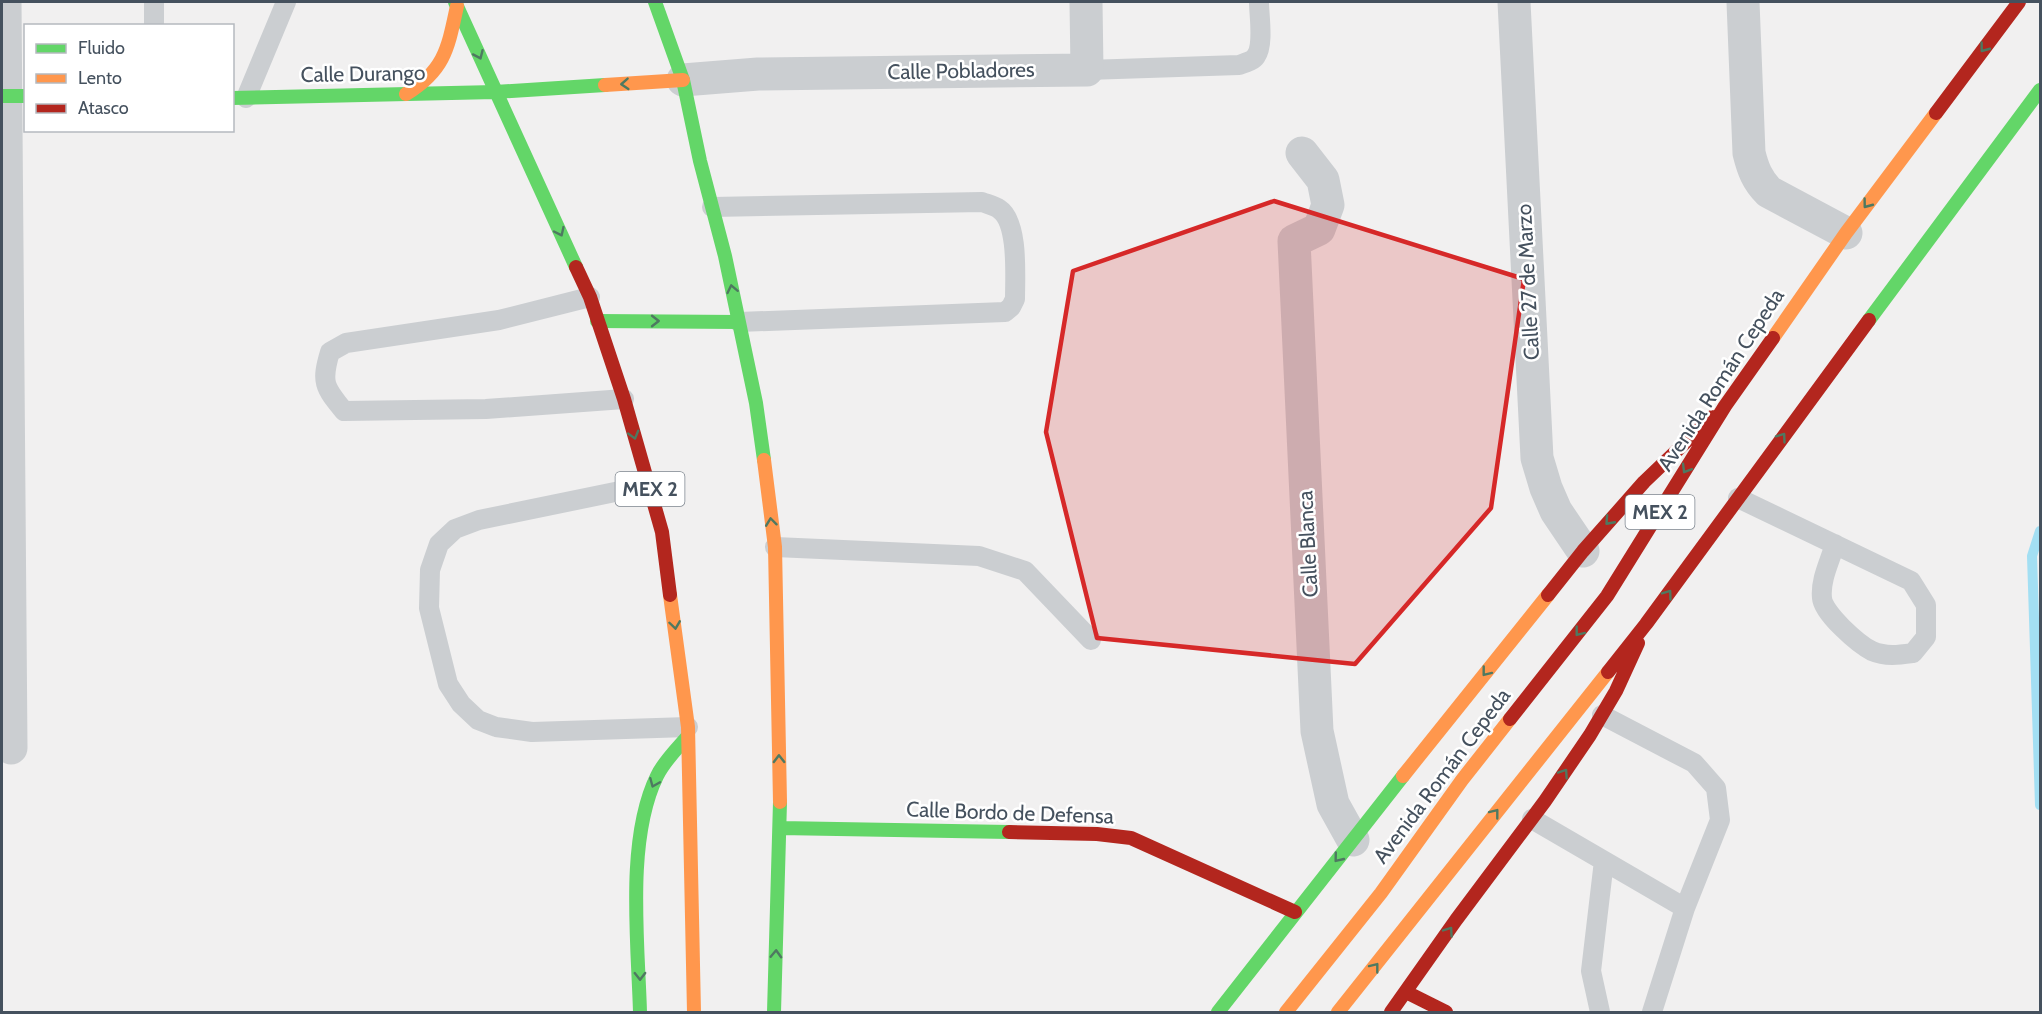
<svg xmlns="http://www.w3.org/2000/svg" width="2042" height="1014" viewBox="0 0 2042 1014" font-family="Cabin,sans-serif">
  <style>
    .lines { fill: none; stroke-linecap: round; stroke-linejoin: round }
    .stream { stroke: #a3dff3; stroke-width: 10 }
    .lane { stroke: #cbced1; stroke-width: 20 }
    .street { stroke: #cbced1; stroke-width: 33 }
    .fast { stroke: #63d668; stroke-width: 14 }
    .slow { stroke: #ff974d; stroke-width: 14 }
    .jam { stroke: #b3261e; stroke-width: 14 }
    .oneway { stroke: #4e7961 }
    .marked { fill: #d62828; fill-opacity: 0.2; stroke: #d62828; stroke-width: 4.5; stroke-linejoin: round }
    .labels { text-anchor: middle; stroke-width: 5; stroke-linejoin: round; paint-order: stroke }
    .shield { fill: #fff; stroke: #7d858e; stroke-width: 1.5 }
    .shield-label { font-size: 20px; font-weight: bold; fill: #45515e }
    .street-label { font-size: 21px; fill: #45515e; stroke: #fff }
  </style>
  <rect width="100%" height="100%" fill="#f1f0f0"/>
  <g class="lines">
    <path class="stream" d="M2040 531 2032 556 2040 805"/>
    <path class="lane" d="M154 2V26
      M1087 70 1239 65C1245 63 1253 61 1256 56 1264 45 1259 15 1259 2
      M246 98 286 2
      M712 207 982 202C987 204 995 206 999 209 1019 222 1015 277 1015 299L1011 307 1005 312 739 322
      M590 297 499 320 346 343 330 352C321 382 324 387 344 411L486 409 624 399
      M649 485 479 520 455 529 439 544 430 570 429 608 448 684 461 704 478 720 496 727 532 732 688 727
      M1738 498 1911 581 1926 605V637L1913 653C1899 655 1886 657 1872 651 1858 644 1823 613 1822 598 1820 580 1830 561 1835 544
      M775 547 979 556 1025 571 1091 640
      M1532 819 1685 908 1720 820 1716 788 1694 763 1602 715
      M1600 1012 1591 971 1604 861
      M1652 1012 1685 908"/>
    <path class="street" d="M5 2 11 748
      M1514 2 1537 458 1546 488 1556 511 1583 551
      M1743 2 1749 153C1753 169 1757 180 1769 192L1846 233
      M683 80 758 74 1087 70 1086 2
      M1302 153 1323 180 1328 205 1319 229 1294 241 1317 731 1333 804 1353 840"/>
    <path class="fast" d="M455 2 576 267
      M655 2 683 80 700 161 725 256 756 403 764 460
      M2 96H26
      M232 98 495 92 605 85
      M1869 320 2040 90
      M597 321 739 322
      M780 828 1009 832
      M640 1012C638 942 626 839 657 776 664 761 677 749 688 736
      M774 1012 780 802
      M1218 1012 1403 776"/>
    <path class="slow" d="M605 85 683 80
      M406 94C445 70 448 48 457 6
      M1773 338 1846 233 1936 113
      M764 460 775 547 780 802
      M670 595 688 727 694 1012
      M1403 776 1548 595
      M1286 1012 1381 893 1462 780 1510 719
      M1338 1012 1608 672"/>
    <path class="jam" d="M1936 113 2019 2
      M576 267 590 297 624 399 662 532 670 595
      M1548 595 1583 551 1644 482 1712 417
      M1608 672 1646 624 1869 320
      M1510 719 1607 596 1725 406 1773 338
      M1009 832 1097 834 1131 838 1295 912
      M1406 992 1446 1012
      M1391 1012 1456 920 1545 801 1590 735 1616 691 1638 643"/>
  </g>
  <defs><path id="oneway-chevron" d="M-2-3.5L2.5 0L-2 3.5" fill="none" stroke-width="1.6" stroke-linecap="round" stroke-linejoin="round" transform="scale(1.5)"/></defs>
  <g class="oneway">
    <use href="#oneway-chevron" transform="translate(1984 48) rotate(127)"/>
    <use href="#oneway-chevron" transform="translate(479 55) rotate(66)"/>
    <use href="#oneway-chevron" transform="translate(625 84) rotate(176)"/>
    <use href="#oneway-chevron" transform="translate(1867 204) rotate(127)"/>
    <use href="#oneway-chevron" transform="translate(560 232) rotate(65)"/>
    <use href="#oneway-chevron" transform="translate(732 289) rotate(-102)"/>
    <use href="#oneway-chevron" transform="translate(655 321)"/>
    <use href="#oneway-chevron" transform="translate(634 435) rotate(74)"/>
    <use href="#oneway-chevron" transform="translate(1782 437) rotate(-54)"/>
    <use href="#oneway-chevron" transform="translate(1686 469) rotate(121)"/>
    <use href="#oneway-chevron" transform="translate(1609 521) rotate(132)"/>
    <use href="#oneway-chevron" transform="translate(771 522) rotate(-97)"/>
    <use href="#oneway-chevron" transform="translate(1668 594) rotate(-54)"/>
    <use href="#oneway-chevron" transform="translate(675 625) rotate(82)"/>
    <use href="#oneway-chevron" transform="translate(1579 632) rotate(128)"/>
    <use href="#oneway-chevron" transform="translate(1486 672) rotate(128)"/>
    <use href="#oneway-chevron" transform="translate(779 759) rotate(-91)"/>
    <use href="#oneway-chevron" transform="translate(1564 773) rotate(-56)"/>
    <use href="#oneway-chevron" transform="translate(654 783) rotate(113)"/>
    <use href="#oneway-chevron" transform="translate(1495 813) rotate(-52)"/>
    <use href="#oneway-chevron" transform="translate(1338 858) rotate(129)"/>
    <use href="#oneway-chevron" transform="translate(1449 931) rotate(-55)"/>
    <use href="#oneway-chevron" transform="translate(776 954) rotate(-88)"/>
    <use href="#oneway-chevron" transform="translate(1375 967) rotate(-52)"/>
    <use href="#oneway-chevron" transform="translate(640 976) rotate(89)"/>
  </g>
  <path class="marked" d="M1274 201 1524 279 1491 508 1355 664 1097 638 1046 432 1073 271Z"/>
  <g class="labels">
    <g class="shield">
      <rect x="615.5" y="472" width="69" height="34" rx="4.5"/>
      <rect x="1625.5" y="495" width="69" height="34" rx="4.5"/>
    </g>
    <g class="shield-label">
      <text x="650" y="496">MEX 2</text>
      <text x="1660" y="519">MEX 2</text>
    </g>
    <g class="street-label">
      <text transform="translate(961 71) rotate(-1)" y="7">Calle Pobladores</text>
      <text transform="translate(363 74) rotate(-1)" y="7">Calle Durango</text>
      <text transform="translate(1528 282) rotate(-93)" y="7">Calle 27 de Marzo</text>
      <text transform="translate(1721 380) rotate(-57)" y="7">Avenida Román Cepeda</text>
      <text transform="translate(1308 544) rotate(-93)" y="7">Calle Blanca</text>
      <text transform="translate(1442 776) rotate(-53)" y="7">Avenida Román Cepeda</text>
      <text transform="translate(1010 813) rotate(2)" y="7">Calle Bordo de Defensa</text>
    </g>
  </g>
  <rect width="2042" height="1014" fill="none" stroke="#45515e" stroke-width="6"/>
  <rect x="24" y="24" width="210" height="108" fill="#ffffff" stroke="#b5b9bf" stroke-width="1.5"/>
  <rect x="36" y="44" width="30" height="9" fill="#63d668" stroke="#b5b9bf" stroke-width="1.5"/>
  <text x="78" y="54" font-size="18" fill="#45515e">Fluido</text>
  <rect x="36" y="74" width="30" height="9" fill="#ff974d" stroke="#b5b9bf" stroke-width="1.5"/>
  <text x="78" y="84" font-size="18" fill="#45515e">Lento</text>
  <rect x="36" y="104" width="30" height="9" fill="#b3261e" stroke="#b5b9bf" stroke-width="1.5"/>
  <text x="78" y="114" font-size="18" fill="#45515e">Atasco</text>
</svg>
